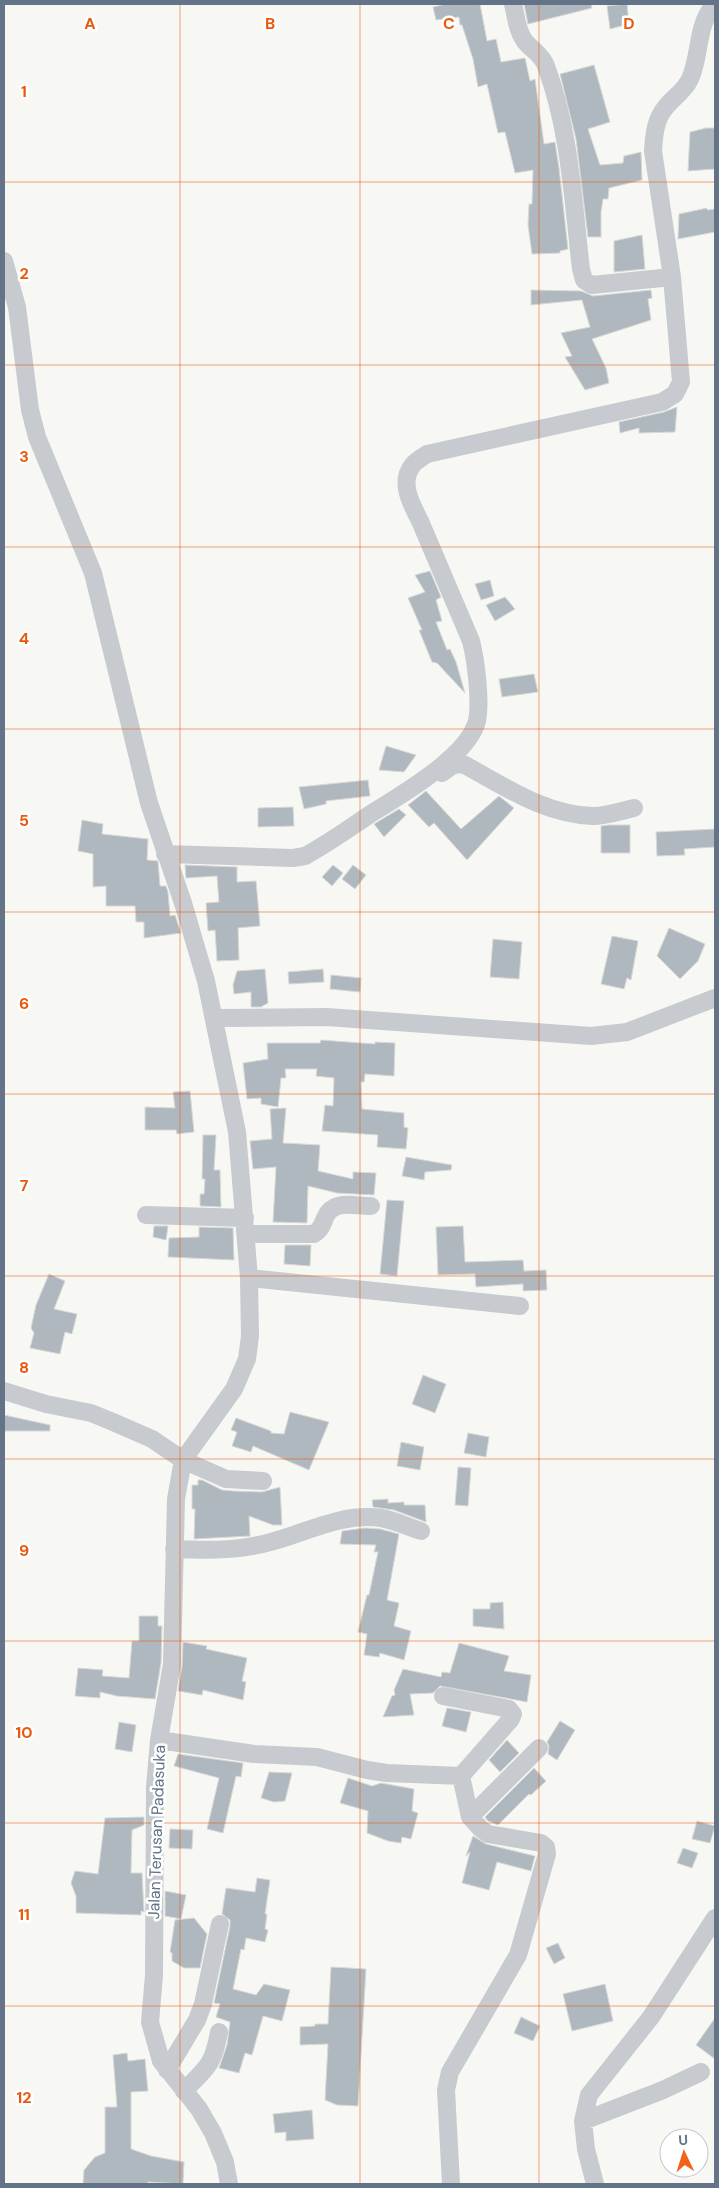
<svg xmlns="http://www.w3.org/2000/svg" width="719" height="2188" viewBox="0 0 719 2188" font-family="'DM Sans',sans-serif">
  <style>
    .building { fill: #b0b8bf; stroke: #d9d9d6 }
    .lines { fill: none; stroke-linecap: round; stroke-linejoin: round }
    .minor { stroke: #c7cace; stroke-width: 18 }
    .grid { fill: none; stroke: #e8590c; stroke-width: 1; stroke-opacity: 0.55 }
    .labels { text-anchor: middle; stroke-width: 5; stroke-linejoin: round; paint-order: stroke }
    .street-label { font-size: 16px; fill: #637488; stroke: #fff }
    .grid-label { font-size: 16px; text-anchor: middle; font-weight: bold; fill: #e8590c; stroke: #fff; stroke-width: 5; stroke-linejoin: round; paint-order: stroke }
  </style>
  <rect width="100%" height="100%" fill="#f7f8f4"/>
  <path class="building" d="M446 4H480L487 41 496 39 501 62 525 58 530 81 535 79 544 144 555 142 559 168 568 249 560 251V253L532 254 528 225 529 204H532L533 170 515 173 505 132 498 133 487 84 478 87 473 59 462 25H460L459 17 436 20 433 7Z
    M524 4H591L592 8 528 24Z
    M627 4 629 24 610 29 607 6Z
    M594 65 610 122 588 129 600 165 623 163 624 156 641 152 642 180 609 188 608 199H603L601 212V237H588L576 139 560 74Z
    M706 128H715V169L688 171 690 132Z
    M707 208V210L715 209V232L678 239 679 214Z
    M642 235 645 269 614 272V241Z
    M531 290 581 291 593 296 651 290 652 298 648 299 651 320 592 339 606 368 609 383 585 390 565 357 572 356 561 333 590 327 582 300 531 305Z
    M677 407 675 432 639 433V428L620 433 619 422 664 412Z
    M430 571 441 597 436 600 442 621 436 622 447 650 450 649 456 662 465 693 437 663 432 662 419 630H422L408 598 425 592 415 575Z
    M490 580 494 596 481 600 475 584Z
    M505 597 515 609 495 621 486 605Z
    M534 674 538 692 502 697 499 679Z
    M386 746 416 755 404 772 379 770Z
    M368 780 370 796 326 801V804L304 809 299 787Z
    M426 791 461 829 499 796 514 808 467 860 434 823 429 827 408 805Z
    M293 807 294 826 258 827V808Z
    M399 809 406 815 384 837 374 824Z
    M82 820 103 824 102 834 148 839 147 860 158 861 160 886H166L168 892 170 916 175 915 181 933 144 938V922H136L135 906H106V886L93 887V854L78 851Z
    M609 825H630V853H601V826Z
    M715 829V847L684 849 685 855 657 856 656 832Z
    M185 865 237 867V882L256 881 260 926 238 928 239 960 217 961 215 930 208 931 206 903 219 902 217 876 186 878Z
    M333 865 343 873 332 886 322 877Z
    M353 865 366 875 355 889 342 879Z
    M669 928 705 944 698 961 680 979 657 956Z
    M612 936 638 941 631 980 627 978 624 989 601 984Z
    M493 939 522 942 519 979 490 977Z
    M265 969 268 1003 261 1007H251V992L234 994 233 985 237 971Z
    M323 969 324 982 289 984 288 972Z
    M331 975 361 978 360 992 330 989Z
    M321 1040 375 1044V1042L395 1043 394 1076 365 1074 364 1082H361L362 1109 404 1113V1127L408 1128 406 1149 377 1147 378 1135 322 1131 325 1105 333 1106 334 1078 316 1076 317 1069H285L286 1078H281L278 1107 261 1104V1098L247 1099 243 1063 268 1059 267 1043H320Z
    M190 1091 194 1132 177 1134 176 1130H145V1107L175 1108 173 1092Z
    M286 1108 283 1143 320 1145 318 1171 353 1179V1172L376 1173 374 1195 337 1193 308 1186 307 1223 273 1222 276 1167 253 1169 250 1141 272 1139 270 1109Z
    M203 1135H216L214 1170H220L221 1207 200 1206V1194H204L205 1179H202Z
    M406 1157 452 1165 451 1170 425 1172 424 1180 402 1176Z
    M387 1200 404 1201 397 1276 380 1274Z
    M154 1226H168L166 1240 153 1237Z
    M463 1226 465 1262 523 1260 524 1271 546 1270 547 1290 523 1291V1284L476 1287 475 1274 438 1275 436 1227Z
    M199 1227 233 1228 234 1260 168 1257 169 1238 199 1237Z
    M285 1245H311L310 1266 284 1264Z
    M49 1274 65 1281 54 1309 77 1314 72 1334 65 1332 60 1354 30 1348 34 1333 31 1328 36 1305Z
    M423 1375 446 1384 435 1413 412 1404Z
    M290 1412 329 1422 309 1470 253 1446 251 1452 232 1446 237 1432 231 1430 236 1418 271 1431V1433L284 1434Z
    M4 1415 50 1425V1431H4Z
    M468 1433 489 1437 486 1457 464 1453Z
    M401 1442 424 1447 420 1470 397 1466Z
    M458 1467 471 1468 468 1506 455 1505Z
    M198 1480H202L222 1490 234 1491 262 1492 280 1487 282 1525H273L249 1516 250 1536 194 1539 195 1509H192V1485H198Z
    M388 1499V1503L404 1502V1505H425L426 1522 394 1510 373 1507 372 1500Z
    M365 1528 380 1529 399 1534 387 1600 399 1603 394 1626 411 1631 404 1660 380 1653 379 1657 364 1655 367 1634 358 1632 367 1595H369L378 1552H374L376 1545 340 1544 342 1531Z
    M503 1602 504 1629 473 1626V1609H490V1603Z
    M139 1616H158V1626H162L161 1663 155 1699 117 1696 100 1692V1698L75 1696 78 1668 103 1670 102 1676 129 1678 132 1641H139Z
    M183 1642 207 1646 206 1649 247 1658 242 1681 246 1682 243 1700 203 1690 202 1695 178 1691 182 1666Z
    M459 1643 509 1656 504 1671 531 1675 527 1702 440 1686 433 1693 410 1694 414 1715 383 1717 392 1696 395 1695 394 1690 403 1669 441 1677 442 1672 450 1673Z
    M447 1708 471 1712 466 1732 442 1726Z
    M560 1721 575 1730 557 1760 548 1754 549 1746 547 1742Z
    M119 1722 136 1725 132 1752 115 1749Z
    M507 1740 519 1753 500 1772 489 1760Z
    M178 1754 243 1763 241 1777 236 1776 223 1833 207 1829 219 1778 174 1766Z
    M534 1768 546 1781 531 1795 529 1794 498 1825 488 1821 485 1817Z
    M269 1772 292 1773 285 1801 274 1802 261 1798Z
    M348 1778 372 1786 381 1783 414 1789 412 1811 418 1813 411 1839 402 1837 401 1843 388 1841 367 1833 368 1811 340 1803Z
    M144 1817V1825L132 1830 131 1873H142L144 1912 141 1911V1915L76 1913V1896L71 1883 75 1871 98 1874 105 1818Z
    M697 1821 715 1826 710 1843 692 1839Z
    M170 1829 193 1830 192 1849 169 1848Z
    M473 1836 486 1844 535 1856 531 1871 497 1862 489 1890 462 1883 470 1852 466 1856Z
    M683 1848 698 1853 692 1868 677 1863Z
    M257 1878 270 1880 265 1914H267L265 1929 268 1930 265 1942 246 1938 244 1950 241 1949 233 1989 256 1995 264 1984 290 1990 282 2021 263 2016 252 2055 245 2053 239 2073 219 2068 227 2045 230 2022 216 2017 220 2004 214 2003 230 1926V1920L222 1914 226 1888 255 1892Z
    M165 1891 186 1895 181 1919 165 1916Z
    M194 1918 207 1934 200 1968H184L172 1961V1953L170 1952 175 1920Z
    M558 1943 565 1958 554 1964 546 1948Z
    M331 1967 366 1969 358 2106 337 2105 325 2100 328 2044 300 2045V2027L315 2026V2024H328Z
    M605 1984 613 2021 572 2031 563 1994Z
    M521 2017 540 2026 533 2041 514 2033Z
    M715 2018V2059L696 2045Z
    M127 2053 128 2061 145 2059 148 2091 131 2092V2149L151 2156 184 2162 183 2184 148 2182 146 2184H83L84 2170 95 2157 105 2153V2107H117L113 2055Z
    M312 2110 314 2139 286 2141V2132L275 2133 273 2114Z"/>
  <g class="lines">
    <path class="minor" d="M513 4C516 16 517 30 524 40 531 50 541 53 546 66 570 131 573 201 581 269L584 280 592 285 672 277
      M4 261 17 307 30 410 37 437 93 573 149 803 183 903 206 981 237 1132 249 1278 250 1336 247 1359 234 1389 183 1460 176 1499 172 1664 159 1740 155 1787 154 1975 150 2022 161 2061 199 2109 213 2133 225 2162 229 2184
      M442 773 453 765 463 764C504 786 545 815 593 816 606 816 621 811 634 808
      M165 854 293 858 305 856C327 844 348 829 369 815 399 796 468 757 477 721 481 701 476 661 471 641L420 521C412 505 399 483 412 466 415 461 423 457 427 454L662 402 675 394 681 382 672 277 653 151C654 136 655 120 665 108 673 97 684 92 690 79 701 55 696 24 715 4
      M215 1018 327 1017 591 1036 627 1032 715 998
      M146 1215 245 1218
      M246 1234H314C321 1230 322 1225 325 1218 332 1199 353 1206 371 1206
      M249 1278 520 1306
      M4 1391 46 1404 91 1413 113 1422 152 1439 183 1460 226 1479 263 1481
      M174 1549C202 1550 231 1551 258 1545 300 1537 337 1512 381 1518 394 1520 408 1527 421 1531
      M159 1740 254 1754 317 1757 367 1770 387 1773 461 1776 511 1719 513 1714 509 1709 443 1696
      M461 1776 470 1817 539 1748
      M167 2070 197 2020 203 2004 220 1924
      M184 2091C207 2067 213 2066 219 2032
      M583 2121 663 2090 701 2072
      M451 2184 446 2090 450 2072 518 1955 547 1854 546 1847 541 1843 488 1834 481 1829 470 1817
      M595 2184 586 2149 583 2121 589 2095 651 2017 715 1918"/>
  </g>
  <path class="grid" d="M180 4V2184M360 4V2184M539 4V2184M4 182H715M4 365H715M4 547H715M4 729H715M4 912H715M4 1094H715M4 1276H715M4 1459H715M4 1641H715M4 1823H715M4 2006H715"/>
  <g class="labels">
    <g class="street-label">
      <text transform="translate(156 1832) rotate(-88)" y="6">Jalan Terusan Padasuka</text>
    </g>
  </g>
  <g class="grid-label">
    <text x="90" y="29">A</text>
    <text x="270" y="29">B</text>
    <text x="449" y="29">C</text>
    <text x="629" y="29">D</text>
    <text x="24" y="97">1</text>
    <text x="24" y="279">2</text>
    <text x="24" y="462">3</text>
    <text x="24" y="644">4</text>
    <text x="24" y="826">5</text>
    <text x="24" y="1009">6</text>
    <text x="24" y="1191">7</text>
    <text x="24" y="1373">8</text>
    <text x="24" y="1556">9</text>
    <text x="24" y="1738">10</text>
    <text x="24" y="1920">11</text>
    <text x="24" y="2103">12</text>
  </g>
  <rect width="719" height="2188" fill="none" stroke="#637488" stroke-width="10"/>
  <g transform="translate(684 2153) rotate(356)"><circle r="24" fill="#ffffff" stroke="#c1c7cf"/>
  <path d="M0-4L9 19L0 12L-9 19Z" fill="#f46217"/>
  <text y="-8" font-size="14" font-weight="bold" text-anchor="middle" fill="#637488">U</text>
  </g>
</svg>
